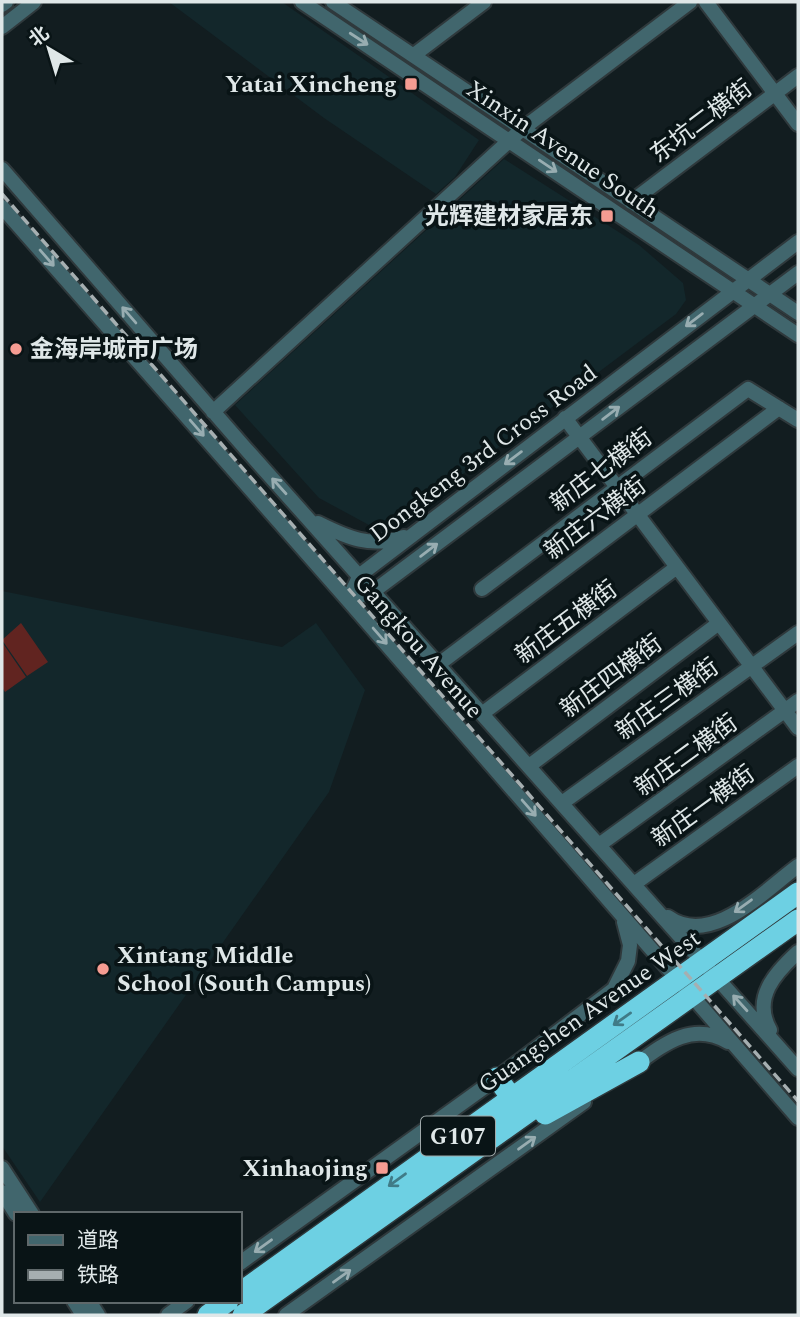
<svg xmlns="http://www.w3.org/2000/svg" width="800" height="1317" viewBox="0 0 800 1317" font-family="Spectral,'Noto Sans SC',serif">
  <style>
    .built { fill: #13272b }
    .green { fill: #612420 }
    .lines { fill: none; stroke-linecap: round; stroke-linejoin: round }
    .minor-casing { stroke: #2f393c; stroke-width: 18 }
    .highway-casing { stroke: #2f393c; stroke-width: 24 }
    .minor { stroke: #41666d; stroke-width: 14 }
    .highway { stroke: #6dd0e3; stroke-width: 21 }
    .rail { stroke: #a6afb1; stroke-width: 3.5; stroke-dasharray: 10 5; stroke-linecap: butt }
    .oneway { stroke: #98adb1 }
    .oneway2 { stroke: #407b87 }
    .poi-dot { fill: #f59c92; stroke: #091416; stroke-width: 2.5 }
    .labels { text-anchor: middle; stroke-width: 7; stroke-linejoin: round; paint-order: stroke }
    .shield { fill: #091416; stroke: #9fa8a9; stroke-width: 2 }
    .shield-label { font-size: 23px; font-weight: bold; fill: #dfe7e8 }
    .poi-label { font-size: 24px; font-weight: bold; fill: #dfe7e8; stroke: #091416; text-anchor: end }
    .street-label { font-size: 24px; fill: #dfe7e8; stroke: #091416 }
  </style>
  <rect width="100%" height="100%" fill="#121d20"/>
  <path class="built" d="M169 2H282L479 140 455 177 436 194 324 118Z
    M504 159 639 245 683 283 686 300 676 314 407 516 396 523 369 525 319 498 235 405Z
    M2 591 282 647 316 623 365 690 329 792 40 1202 2 1146Z"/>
  <path class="green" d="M21 623 48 662 27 676 2 640Z
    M2 642 26 677 5 692 2 687Z"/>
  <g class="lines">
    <g class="minor-casing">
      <path id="minor" d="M302 2 798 335
        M333 2 798 313
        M706 2 798 124
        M2 5 6 2
        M2 27 34 2
        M414 55 484 2
        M2 169 245 448 798 1069
        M631 202 798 76
        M2 207 348 600 798 1118
        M213 412 521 130 690 2
        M565 418 798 728
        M318 523C348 538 370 548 404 537
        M482 589 748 389 798 420
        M348 600 360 575 798 242
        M348 600 374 591 798 273
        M439 664 779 408
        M483 713 677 567
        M529 766 719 623
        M562 803 798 633
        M599 845 798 701
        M634 884 798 766
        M668 917C711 948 764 891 798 866
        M770 1030C752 998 775 973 798 952
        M634 1066C664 1044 692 1021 728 1042
        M2 1168 32 1214
        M2 1192 16 1214
        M240 1263 497 1078 614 989 628 961 630 945 624 922
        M74 1301 83 1315
        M89 1301 98 1315
        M168 1315 187 1301
        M286 1315 584 1102"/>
    </g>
    <g class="highway-casing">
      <path id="highway" d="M497 1078 512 1098
        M545 1114 639 1062
        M240 1293 798 893
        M208 1315 228 1301
        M243 1315 798 920"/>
    </g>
    <use href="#minor" class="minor"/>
    <use href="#highway" class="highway"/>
    <path class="rail" d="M2 194 798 1101"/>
  </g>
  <defs><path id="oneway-shaft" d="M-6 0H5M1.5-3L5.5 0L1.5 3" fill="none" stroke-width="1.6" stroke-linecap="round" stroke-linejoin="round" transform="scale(1.75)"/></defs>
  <g class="oneway">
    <use href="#oneway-shaft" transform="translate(359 39) rotate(33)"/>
    <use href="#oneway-shaft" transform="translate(548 166) rotate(34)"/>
    <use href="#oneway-shaft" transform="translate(47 258) rotate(49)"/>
    <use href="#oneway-shaft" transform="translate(129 315) rotate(-131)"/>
    <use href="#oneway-shaft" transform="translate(694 320) rotate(143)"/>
    <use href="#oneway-shaft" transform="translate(611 413) rotate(-37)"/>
    <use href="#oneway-shaft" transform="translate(197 428) rotate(49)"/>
    <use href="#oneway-shaft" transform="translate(513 458) rotate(143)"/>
    <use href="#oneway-shaft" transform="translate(279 486) rotate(-132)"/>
    <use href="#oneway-shaft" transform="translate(429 550) rotate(-37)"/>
    <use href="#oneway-shaft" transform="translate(380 636) rotate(49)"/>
    <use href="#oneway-shaft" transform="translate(529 808) rotate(49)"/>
    <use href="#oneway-shaft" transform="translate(743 906) rotate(144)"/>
    <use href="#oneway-shaft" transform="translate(740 1003) rotate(-132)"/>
    <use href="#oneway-shaft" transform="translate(527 1143) rotate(-36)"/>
    <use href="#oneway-shaft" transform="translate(263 1246) rotate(144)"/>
    <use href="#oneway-shaft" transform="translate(342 1276) rotate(-36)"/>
  </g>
  <g class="oneway2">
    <use href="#oneway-shaft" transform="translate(622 1019) rotate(145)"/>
    <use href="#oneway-shaft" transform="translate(397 1180) rotate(144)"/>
  </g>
  <g class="poi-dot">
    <rect x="404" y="77" width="14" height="14" rx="3.5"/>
    <rect x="600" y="209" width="14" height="14" rx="3.5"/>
    <circle cx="16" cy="349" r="7"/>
    <circle cx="103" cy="969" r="7"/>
    <rect x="375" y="1161" width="14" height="14" rx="3.5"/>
  </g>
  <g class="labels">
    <rect class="shield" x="421" y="1116.5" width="74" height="39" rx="5"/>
    <g class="shield-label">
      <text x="458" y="1144">G107</text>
    </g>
    <g class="poi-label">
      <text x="397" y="92">Yatai Xincheng</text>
      <text x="593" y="224">光辉建材家居东</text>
      <text x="30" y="357" text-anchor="start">金海岸城市广场</text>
      <text x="117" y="963" text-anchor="start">Xintang Middle<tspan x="117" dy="28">School (South Campus)</tspan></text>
      <text x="368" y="1176">Xinhaojing</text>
    </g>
    <g class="street-label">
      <text transform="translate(701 121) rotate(-37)" y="8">东坑二横街</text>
      <text transform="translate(563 149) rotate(34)" y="8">Xinxin Avenue South</text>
      <text transform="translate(483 453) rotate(-37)" y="8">Dongkeng 3rd Cross Road</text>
      <text transform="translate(601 470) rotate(-37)" y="8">新庄七横街</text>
      <text transform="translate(595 518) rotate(-37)" y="8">新庄六横街</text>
      <text transform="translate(566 622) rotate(-37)" y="8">新庄五横街</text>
      <text transform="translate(419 646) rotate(49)" y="8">Gangkou Avenue</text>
      <text transform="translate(611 676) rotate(-37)" y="8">新庄四横街</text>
      <text transform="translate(667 699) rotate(-36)" y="8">新庄三横街</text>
      <text transform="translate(686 755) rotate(-36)" y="8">新庄二横街</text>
      <text transform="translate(703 806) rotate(-36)" y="8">新庄一横街</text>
      <text transform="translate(589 1011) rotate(-35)" y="8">Guangshen Avenue West</text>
    </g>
  </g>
  <rect width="800" height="1317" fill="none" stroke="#dfe7e8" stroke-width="7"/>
  <rect x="14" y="1212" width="228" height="91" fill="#091416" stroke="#5f686a" stroke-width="2"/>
  <rect x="28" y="1235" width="35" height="10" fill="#41666d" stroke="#5f686a" stroke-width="2"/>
  <text x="77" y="1247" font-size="21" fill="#dfe7e8">道路</text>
  <rect x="28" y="1270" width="35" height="10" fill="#a6afb1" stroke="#5f686a" stroke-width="2"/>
  <text x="77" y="1282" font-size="21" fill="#dfe7e8">铁路</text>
  <g transform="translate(49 49) rotate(322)" stroke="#091416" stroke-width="5" paint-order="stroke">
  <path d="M0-5L12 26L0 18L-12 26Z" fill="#dfe7e8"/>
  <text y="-10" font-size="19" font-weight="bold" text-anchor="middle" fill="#dfe7e8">北</text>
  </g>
</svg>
